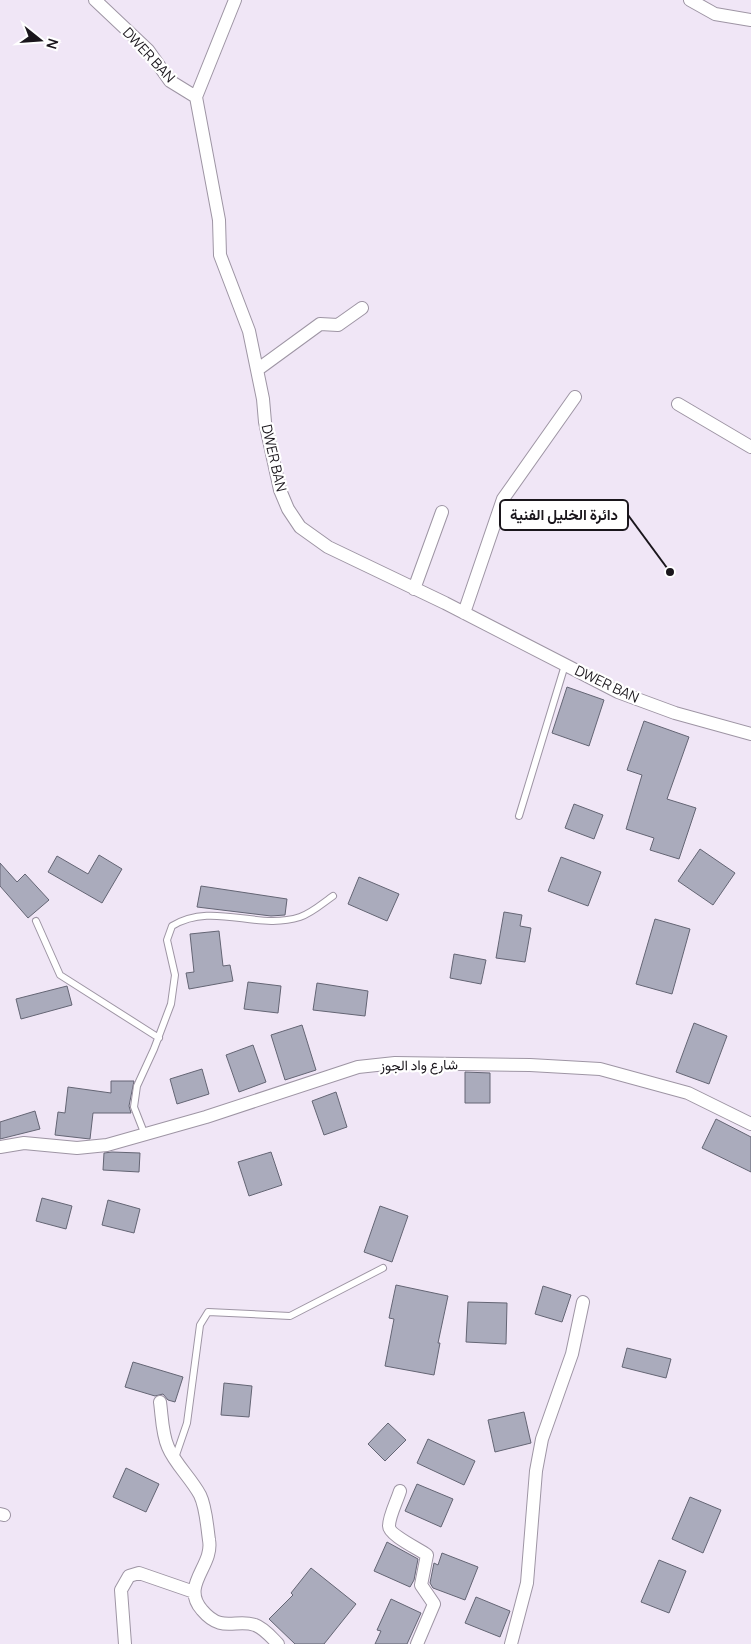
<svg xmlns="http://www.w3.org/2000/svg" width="751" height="1644" viewBox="0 0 751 1644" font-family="Manrope,Vazirmatn,sans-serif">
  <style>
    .building { fill: #aaabbc; stroke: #646574 }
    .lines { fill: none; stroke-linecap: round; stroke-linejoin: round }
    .lane-casing { stroke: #9e95a4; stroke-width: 8 }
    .street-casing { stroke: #9e95a4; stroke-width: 14 }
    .lane { stroke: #fff; stroke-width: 6 }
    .street { stroke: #fff; stroke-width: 12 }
    .labels { text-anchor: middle; stroke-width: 4.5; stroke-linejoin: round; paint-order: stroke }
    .street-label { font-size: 14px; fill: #1a161c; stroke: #fff }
    .leader { fill: none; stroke: #1a161c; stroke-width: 2 }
    .callout-dot { fill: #1a161c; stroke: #fff; stroke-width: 2 }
    .callout { fill: #fff; stroke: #1a161c; stroke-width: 2 }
    .callout-label { font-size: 15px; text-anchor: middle; font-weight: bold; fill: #1a161c }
  </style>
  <rect width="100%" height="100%" fill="#f0e6f6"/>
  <path class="building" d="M567 687 604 700 589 746 552 733Z
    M644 721 689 737 667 799 696 808 679 859 650 850 654 838 626 829 642 775 627 770Z
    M574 804 603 815 594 839 565 828Z
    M700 849 735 873 713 905 678 881Z
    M99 855 122 869 102 903 48 872 57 856 88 874Z
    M561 857 601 872 588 906 548 891Z
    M0 863 17 882 25 874 49 900 28 918 0 886Z
    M359 877 399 894 387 921 348 904Z
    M201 886 287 899 285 915 271 916 197 907Z
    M504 912 522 915 520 926 531 928 525 962 496 958Z
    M655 919 690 929 672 994 636 984Z
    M219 931 223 966 230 965 233 981 189 989 186 973 194 972 190 934Z
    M454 954 486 960 481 984 450 978Z
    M248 982 281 986 278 1013 244 1009Z
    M317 983 368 991 365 1016 313 1010Z
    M67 986 72 1005 21 1019 16 999Z
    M694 1023 727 1036 709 1084 676 1072Z
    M302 1025 316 1070 285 1080 271 1035Z
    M253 1045 266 1082 239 1092 226 1055Z
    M202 1069 209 1094 177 1104 170 1079Z
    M465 1072 490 1073V1103H465Z
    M111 1081H134L129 1106 131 1113H93L90 1139 55 1135 58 1112 65 1113 68 1087 111 1093Z
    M336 1092 347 1127 324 1135 312 1101Z
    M35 1111 40 1129 0 1139V1122Z
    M716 1119 751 1137V1172L702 1148Z
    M112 1152 140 1153 139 1172 103 1170 104 1153Z
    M271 1152 282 1185 249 1196 238 1162Z
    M42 1198 72 1206 66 1229 36 1221Z
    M108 1200 140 1209 134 1233 102 1225Z
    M380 1206 408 1216 392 1262 364 1252Z
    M396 1285 448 1296 438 1343H440L434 1375 385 1366 394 1319 389 1318Z
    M543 1286 571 1295 562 1322 535 1314Z
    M468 1302 507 1303 506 1344 466 1342Z
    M627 1348 671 1359 666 1378 622 1367Z
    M133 1362 183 1377 175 1402 168 1400 163 1394 155 1396 125 1387Z
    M224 1383 252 1386 249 1417 221 1415Z
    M524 1412 531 1443 495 1452 488 1420Z
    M388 1423 406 1440 385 1461 368 1444Z
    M428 1439 475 1461 464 1485 417 1463Z
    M126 1468 159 1484 146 1512 113 1497Z
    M417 1484 453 1499 441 1527 405 1511Z
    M690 1497 721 1510 703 1553 672 1539Z
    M387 1542 418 1559 414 1580 410 1587 374 1571Z
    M442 1553 478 1567 465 1600 433 1588 430 1583 434 1563 438 1565Z
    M659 1560 686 1571 669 1613 641 1602Z
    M311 1568 356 1604 324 1644H295L269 1619 293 1595 291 1593Z
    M476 1597 510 1611 500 1637 465 1623Z
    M391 1599 421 1613 407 1644H375L381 1631 377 1630Z"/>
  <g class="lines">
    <g class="lane-casing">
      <path id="lane" d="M519 816 565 665
        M36 921 60 975 159 1038
        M145 1135 134 1107 137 1086 154 1049 171 1004 175 975 167 940 172 926C213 901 257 931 300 917 312 913 323 903 333 896
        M175 1458 187 1423 200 1325 208 1312 290 1316 383 1268"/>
    </g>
    <g class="street-casing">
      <path id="street" d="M95 0 148 50 170 81 196 97 219 220 220 255 249 331 263 399 265 422 280 490 288 509 300 527 328 547 445 603 618 692 675 713 751 734
        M690 0 715 14 751 20
        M196 97 235 0
        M257 370 320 324 338 325 362 308
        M678 404 751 447
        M414 589 442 512
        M464 613 503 499 575 397
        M0 1147 24 1143 77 1148 107 1145 206 1117 358 1067 395 1063 530 1065 600 1069 688 1093 751 1124
        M160 1402C162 1416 162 1434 168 1447 175 1464 191 1478 200 1495 206 1507 207 1526 209 1540 214 1566 180 1585 202 1610 222 1634 236 1618 255 1625 264 1628 272 1638 278 1644
        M400 1491C397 1501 389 1516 389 1526 389 1535 419 1549 427 1555L421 1585 434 1604 417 1644
        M0 1514 4 1515
        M125 1644 121 1590 129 1576 139 1573 194 1592
        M511 1644 527 1583 536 1471 542 1439 572 1354 583 1302"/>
    </g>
    <use href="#lane" class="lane"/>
    <use href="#street" class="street"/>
  </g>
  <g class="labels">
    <g class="street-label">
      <text transform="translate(149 55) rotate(47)" y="5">DWER BAN</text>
      <text transform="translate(274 458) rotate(77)" y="5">DWER BAN</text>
      <text transform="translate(607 684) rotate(25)" y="5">DWER BAN</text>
      <text transform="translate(419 1065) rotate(-1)" y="5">شارع واد الجوز</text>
    </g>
  </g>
  <path class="leader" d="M670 572L628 515"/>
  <circle class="callout-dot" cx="670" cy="572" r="5"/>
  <rect class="callout" x="500" y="500" width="128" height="30" rx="5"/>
  <g class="callout-label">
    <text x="564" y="520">دائرة الخليل الفنية</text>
  </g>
  <g transform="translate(40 40) rotate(107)" stroke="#ffffff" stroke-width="4" paint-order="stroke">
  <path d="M0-4L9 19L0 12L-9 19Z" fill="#1a161c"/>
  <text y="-8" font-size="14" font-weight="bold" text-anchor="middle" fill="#1a161c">N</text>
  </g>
</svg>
